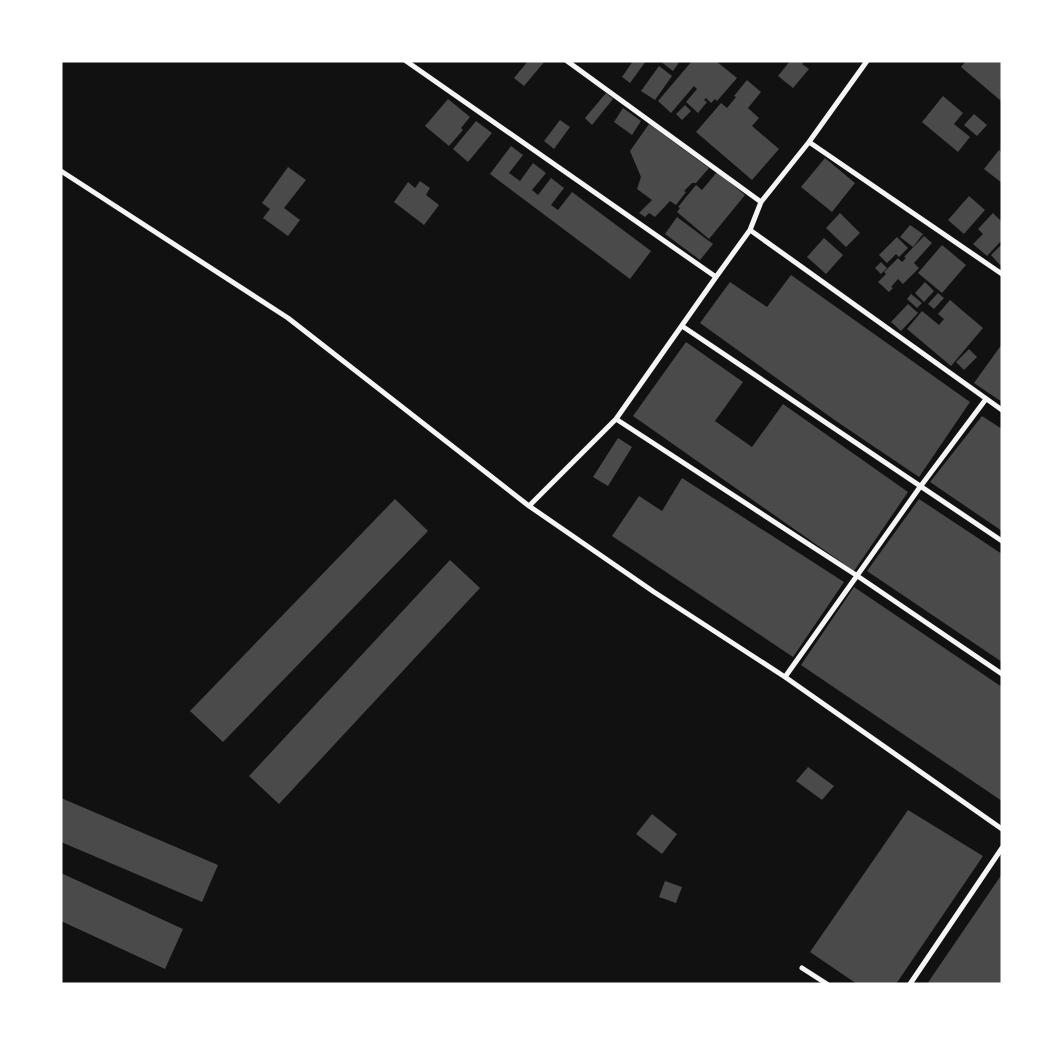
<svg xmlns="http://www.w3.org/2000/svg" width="1063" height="1045" viewBox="0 0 1063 1045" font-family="Rubik,sans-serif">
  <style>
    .building { fill: #4a4a4a }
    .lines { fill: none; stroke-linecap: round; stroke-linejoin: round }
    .minor { stroke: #f5f5f5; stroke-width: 5 }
  </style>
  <rect width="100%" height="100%" fill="#111"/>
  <path class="building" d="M528 61H545L524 86 514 78Z
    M633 61H646L630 83 622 77Z
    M660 61H680L673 71Z
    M692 61H716L737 78 717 101 715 99 711 103 706 98 704 100 707 102 698 113 686 102 697 89 694 86 671 113 658 101Z
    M790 61H805L802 64 809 69 793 88 778 76Z
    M966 61H1002V98L1000 100 961 67Z
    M659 66 672 76 655 100 641 91Z
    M747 80 761 92 748 108 759 118 752 126 779 149 752 180 696 132 721 103 727 108 736 97 734 96Z
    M606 93 613 99 592 125 585 118Z
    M943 96 963 113 954 124 970 137 958 152 922 122Z
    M448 99 470 117 461 128 463 130 449 146 425 126Z
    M685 105 691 111 682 120 676 114Z
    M623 108 641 121 632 135 614 122Z
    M974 114 987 125 977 136 964 125Z
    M560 120 570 127 554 149 544 141Z
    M476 121 492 133 468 162 453 149Z
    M649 124 709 168 696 183H692L684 191 686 192 676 205 670 201 655 217 649 213 645 217 639 213 652 200 637 189 641 177 630 151Z
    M511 146 523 155 509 173 520 181 533 163 546 173 532 190 538 195 551 178 564 188 551 205 558 210 572 192 651 251 630 279 490 174Z
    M999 150 1002 153V183L984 169Z
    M825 158 855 183 832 212 801 187Z
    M288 167 306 180 284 208 300 220 288 236 263 218 270 209 262 203Z
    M717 172 745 195 709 239 677 212 680 208 678 207 696 185 702 190Z
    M420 181 430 188 426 195 439 205 424 225 394 202 408 182 415 188Z
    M969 196 985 210 964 234 948 220Z
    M840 213 860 233 846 247 826 228Z
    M993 213 1002 222V240L987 256 973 244 983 234 978 229Z
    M677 217 713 244 700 260 665 234Z
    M910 225 923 234 913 247 900 237Z
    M924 236 932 243 914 263 919 268 903 284 898 279 891 287 893 288 889 292 878 282 886 274 884 272 898 258 902 262 906 258 904 257Z
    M897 237 908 248 899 257 896 254 887 263 879 255Z
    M824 238 843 255 826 274 807 257Z
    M1002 244V264L1000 265 991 255Z
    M942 245 966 265 942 293 918 273Z
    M881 262 887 268 881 274 875 268Z
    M791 275 970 402 919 477 836 421 700 323 730 282 767 307Z
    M925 282 934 291 924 302 915 293Z
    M938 293 944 298 934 309 928 304Z
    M911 294 922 303 917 308 907 299Z
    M950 300 983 328 951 366 907 329 922 311 939 325 944 319 938 314Z
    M908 304 918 313 901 331 891 322Z
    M686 342 743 382 715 421 752 447 783 404 908 492 854 571 633 416Z
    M1002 344V402L974 383Z
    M969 349 977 357 964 370 956 362Z
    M982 416 1002 429V531L930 482Z
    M618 438 632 447 608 486 593 477Z
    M682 478 844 582 793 657 612 536 639 496 662 511Z
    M395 499 428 531 223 742 190 711Z
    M919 499 1002 554V662L867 571Z
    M450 560 480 588 279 804 249 776Z
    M854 587 1002 687V801L801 665Z
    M808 767 834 786 822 800 796 781Z
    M61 798 218 865 202 902 61 842Z
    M908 810 983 856 896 984H857L810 952Z
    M652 814 677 834 662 854 636 834Z
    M61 873 183 929 165 969 61 921Z
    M1002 874V984H927Z
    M665 881 682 887 676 903 659 897Z"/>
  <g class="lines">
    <path class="minor" d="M406 61 716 277
      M567 61 761 202
      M809 142 1002 274
      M61 171 288 318 529 506 654 592 785 677 1002 829
      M750 230 1002 410
      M682 326 1002 541
      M616 419 856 575 1002 674
      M529 506 616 419 716 277 750 230 761 202 809 142 867 61
      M785 677 920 487 986 399
      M802 968 827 984
      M910 984 1002 848"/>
  </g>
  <rect width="1063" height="1045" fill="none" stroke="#ffffff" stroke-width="125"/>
</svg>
